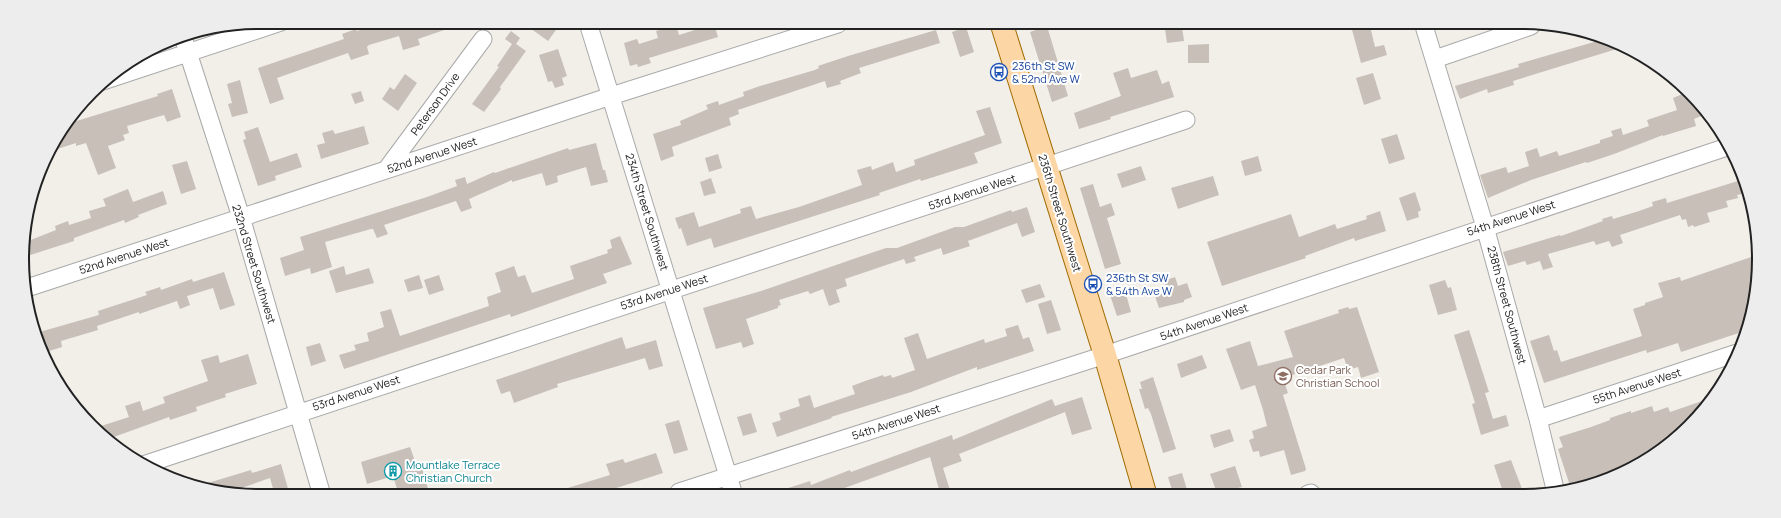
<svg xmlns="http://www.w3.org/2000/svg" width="1781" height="518" viewBox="0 0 1781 518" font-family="Manrope,sans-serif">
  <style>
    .building { fill: #c7bfb8 }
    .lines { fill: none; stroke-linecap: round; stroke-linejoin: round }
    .minor-casing { stroke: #a9a9a9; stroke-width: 19 }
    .major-casing { stroke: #a06b00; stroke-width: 24 }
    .minor { stroke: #fff; stroke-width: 17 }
    .major { stroke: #fcd6a4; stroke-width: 22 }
    .labels { text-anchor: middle; stroke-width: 4; stroke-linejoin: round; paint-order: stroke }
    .transit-label { font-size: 11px; fill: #164399; stroke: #fff; text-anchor: start }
    .street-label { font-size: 11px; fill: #222; stroke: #fff }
    .education-label { font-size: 11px; fill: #785e54; stroke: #fff; text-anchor: start }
    .culture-label { font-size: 11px; fill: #0d838f; stroke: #fff; text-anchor: start }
    .rim { fill: none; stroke: #222; stroke-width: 2 }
  </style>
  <rect width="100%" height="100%" fill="#f2efe9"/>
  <path class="building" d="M377 22 411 23 413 29 439 23H448L450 28 418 39 420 45 403 50 399 36 369 45 367 47 369 54 351 60 348 53 277 78 284 99 270 104 258 68 344 39 342 34 356 29 357 31 377 24Z
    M523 23H561L548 41Z
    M714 24 718 37 649 58 651 63 638 67 637 64 630 66 624 43 637 39 639 44 658 38 656 31 676 25 679 35Z
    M1047 26 1068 96 1052 102 1030 32Z
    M1351 26H1370L1375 47 1384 45 1387 55 1361 63Z
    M966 27 974 52 960 57 952 32Z
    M1182 27 1184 41 1167 43 1165 29Z
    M936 30 940 43 859 68 861 73 840 81 841 84 827 88 825 81 738 110 739 114 729 118 731 125 672 147 674 156 661 161 653 134 681 125 680 121 708 109 706 105 718 101 719 105 744 96 743 92 760 86 815 70 819 68 818 66 848 56Z
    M511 31 520 38 516 44 526 51 500 87 501 89 484 112 472 104 499 67 497 66 512 44 505 39Z
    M1601 40 1620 48 1513 81 1514 85 1488 93 1487 89 1460 99 1455 86 1519 67 1518 64Z
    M1209 44V63H1188V45Z
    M558 49 567 76 562 78 564 85 555 88 552 81 548 82 539 55Z
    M1128 68 1131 78 1157 70 1162 84 1169 81 1174 97 1110 117 1111 119 1079 129 1074 113 1121 96 1113 73Z
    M1373 73 1381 99 1364 105 1356 78Z
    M405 74 417 83 398 111 382 99 390 87 394 90Z
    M240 80 248 113 232 117 228 104 232 103 227 84Z
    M172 89 181 117 167 122 164 115 127 126 129 133 123 135 125 140 108 146 116 168 98 175 86 143 76 146V143L48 152 70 123 158 96 157 94Z
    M361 91 364 101 355 104 351 94Z
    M1685 93 1706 114 1694 119 1696 126 1663 136V135L1614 154 1587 163 1586 162 1531 180 1488 198 1480 175 1506 167 1508 173 1529 166 1525 152 1537 148 1540 157 1557 151 1559 156 1600 143V140L1613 136 1611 131 1621 128 1623 135 1649 126 1647 120 1677 110 1673 98Z
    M990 107 1002 143 974 153 978 163 921 181 920 179 879 193 880 195 714 248 711 238 687 246 681 228 679 229 675 218 694 212 699 227 741 213 740 209 751 206 756 219 799 207 862 185 857 170 871 166 872 170 893 162 896 172 915 165 914 160 985 135 976 111Z
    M364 126 369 144 321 159 317 145 325 143 322 133 333 130 335 134Z
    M258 127 270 162 297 153 302 167 275 176 276 180 258 186 243 140 246 139 244 132Z
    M1397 134 1405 159 1389 164 1381 139Z
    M596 143 603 170H605L608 182 591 186 586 167 557 176 558 182 546 186 542 173 512 182V180L469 199 472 208 461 212 456 201 384 225 388 234 377 238 373 229H371L325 242 332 267 311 274 310 268 285 276 280 258 304 250 300 237 427 197 457 186 455 180 465 177 467 184 494 172 495 173 568 148 569 150Z
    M718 154 722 168 709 172 705 158Z
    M1258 156 1262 171 1245 176 1241 161Z
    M187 161 196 189 181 194 172 165Z
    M1141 166 1146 180 1122 188 1117 174Z
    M1213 176 1219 195 1178 209 1171 188Z
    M711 178 716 193 704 196 700 182Z
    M1741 180 1746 193 1737 195 1738 198 1726 201 1728 207 1707 213 1710 222 1694 227 1693 225 1688 227 1686 219 1682 220 1680 215 1620 235 1623 243 1612 247 1609 241 1596 245 1594 241 1548 254 1553 267 1543 270 1540 261 1527 265 1525 261 1508 266 1503 252 1560 235 1561 236 1603 221 1602 219 1612 216 1613 219 1639 211 1653 206 1652 202 1666 198 1667 203Z
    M1093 184 1100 207 1111 203 1115 215 1107 218 1121 264 1105 269 1080 188Z
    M128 189 133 202 163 191 167 204 138 215 139 217 125 223 124 220 74 238V241L24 257 23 243 56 230 55 226 68 221 69 225 91 218 89 211 106 206 103 199Z
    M1415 192 1421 210 1418 212 1419 217 1407 221 1399 198Z
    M1027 207 1035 232 1022 237 1017 223 968 241 970 246 943 255 941 248 914 257 916 261 906 264 904 259 845 279 847 286 836 290 840 302 829 306 823 289 810 294 808 291 779 300 781 305 778 306V308L746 319 754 344 743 348 741 342 716 349 703 308 761 291 859 257 886 248H897L955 227H964L1011 210 1012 212Z
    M1380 211 1386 231 1355 241 1354 238 1305 256 1306 258 1222 286 1207 242 1291 214 1299 237 1335 224 1337 229 1367 219 1366 216Z
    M620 236 632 264 603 274 607 283 511 317 510 314 344 369 339 355 356 350 354 345 369 341 367 333 384 327 380 312 391 309 400 336 489 306 487 297 501 292 495 273 514 266 518 277 525 275 532 293 574 279 570 266 608 253 607 250 612 248 610 240Z
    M1754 256V305L1745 331 1681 352 1678 343 1647 353 1646 350 1544 383 1530 341 1549 335 1554 351 1557 350 1561 362 1642 336 1633 309 1645 305V303L1663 297 1658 283 1680 277 1681 281Z
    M344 266 346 275 369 268 374 283 336 293 329 271Z
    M224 272 235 305 220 310 213 288 187 296 190 305 180 309 177 301 139 314V312L97 326 98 330 61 341 62 347 46 352 36 333 99 315 98 311 147 295 145 292 160 287 161 290 192 279 193 282Z
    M419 275 423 288 408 292 404 280Z
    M439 275 444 290 429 295 424 280Z
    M1175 277 1178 286 1187 283 1192 297 1184 300V302L1159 308 1155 296 1168 292 1164 281Z
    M1445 280 1448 288 1451 287 1457 310 1438 315 1429 285Z
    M1040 284 1045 297 1026 303 1021 290Z
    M1124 287 1131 312 1117 316 1109 292Z
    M1051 300 1061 330 1047 334 1038 304Z
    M1348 307 1349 309 1357 307 1379 372 1361 378 1358 367 1348 370 1344 358 1283 378 1288 393 1283 395 1306 469 1305 471 1291 475 1284 450 1260 457 1259 451 1253 452 1249 440 1254 438 1252 431 1267 426 1263 410 1255 385 1241 390 1226 349 1250 341 1258 366 1293 357 1284 331 1339 313 1338 310Z
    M1018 325 1023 339 1029 337 1034 351 977 370V367L911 392 831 417 832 418 777 437 772 423 781 420 779 413 800 406 798 399 810 395 814 408 855 394 852 386 865 381 883 375 884 377 891 375 892 378 915 370 904 338 918 333 927 359 984 339 985 343 1007 336 1005 329Z
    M1469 330 1489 392 1485 393 1493 419 1506 415 1509 426 1481 435 1472 404 1475 403 1454 335Z
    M622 337 626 349 656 340 663 366 649 370 645 358 557 384 558 387 514 403 510 391 501 394 496 380Z
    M320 343 326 361 311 366 306 347Z
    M248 354 257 384 225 394 226 397 196 407 197 411 170 420 169 417 111 438 98 427 129 417 125 406 140 401 143 411 165 403 163 397 208 381 201 360 218 355 220 363Z
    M1202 355 1207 368 1181 378 1177 364Z
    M1153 377 1176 449 1163 453 1151 414 1148 408 1145 409 1139 389H1142L1140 382Z
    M1082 397 1092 429 1072 435 1065 412 959 454 962 461 943 468 950 490 942 493H940L930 457 839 490 840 493H782V490L810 481 811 485 850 470 851 472 952 435 953 440 1052 399 1055 406Z
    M1711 398 1678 437 1613 478 1571 489 1558 449 1563 447 1559 437 1591 427 1610 420V418L1631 411V413L1652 406 1654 412 1668 407 1670 412Z
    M751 413 757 432 743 436 737 417Z
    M679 420 688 450 674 454 665 424Z
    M1230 429 1234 441 1214 448 1210 435Z
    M410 447 417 467 421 465 429 492H398L393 476 367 484 361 462Z
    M656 453 663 473 604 492H562L561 490 610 475 606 464 623 459 625 463Z
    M1511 460 1524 494H1492V492L1502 489 1494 465Z
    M281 464 289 492H274L270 478 230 492 213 491 198 486 251 470 252 473Z
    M1235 466 1242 487 1217 493 1210 474Z
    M1182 473 1188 493H1173L1168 477Z"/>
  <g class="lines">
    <g class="minor-casing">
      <path id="minor" d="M588 23 733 492
        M1424 26 1485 227 1538 419 1556 493
        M183 37 241 217 321 492
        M1435 59 1531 26
        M103 81 281 22
        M386 170 483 39
        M27 288 611 96 838 24
        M1538 419 1737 353
        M143 465 1186 120
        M679 492 1105 355 1727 147
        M1308 494 1311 493"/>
    </g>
    <g class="major-casing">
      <path id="major" d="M1002 25 1105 355 1145 493"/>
    </g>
    <use href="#minor" class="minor"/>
    <use href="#major" class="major"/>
  </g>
  <defs>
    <g id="bus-ring" transform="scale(0.9)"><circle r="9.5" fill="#fff" stroke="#1a4fb4" stroke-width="1.5"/><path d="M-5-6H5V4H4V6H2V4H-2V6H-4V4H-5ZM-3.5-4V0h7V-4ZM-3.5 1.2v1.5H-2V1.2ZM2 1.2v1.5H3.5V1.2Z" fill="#1a4fb4"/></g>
    <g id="school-ring" transform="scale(0.9)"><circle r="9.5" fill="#fff" stroke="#8d6e63" stroke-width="1.5"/><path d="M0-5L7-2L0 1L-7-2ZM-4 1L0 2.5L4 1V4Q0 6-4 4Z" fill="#8d6e63"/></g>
    <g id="building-ring" transform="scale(0.9)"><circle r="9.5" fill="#fff" stroke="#0f9aa8" stroke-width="1.5"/><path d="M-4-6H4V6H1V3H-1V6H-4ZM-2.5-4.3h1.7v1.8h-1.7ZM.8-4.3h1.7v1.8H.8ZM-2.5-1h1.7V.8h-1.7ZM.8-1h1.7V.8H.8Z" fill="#0f9aa8"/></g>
  </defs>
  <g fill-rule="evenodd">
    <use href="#bus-ring" x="999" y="72"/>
    <use href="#bus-ring" x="1093" y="284"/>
    <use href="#school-ring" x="1283" y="376"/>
    <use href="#building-ring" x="393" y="471"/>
  </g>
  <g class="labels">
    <g class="transit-label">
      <text x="1012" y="70">236th St SW<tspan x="1012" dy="13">&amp; 52nd Ave W</tspan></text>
      <text x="1106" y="282">236th St SW<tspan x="1106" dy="13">&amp; 54th Ave W</tspan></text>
    </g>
    <g class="street-label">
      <text transform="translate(435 104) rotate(-54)" y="4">Peterson Drive</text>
      <text transform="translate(432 155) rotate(-18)" y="4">52nd Avenue West</text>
      <text transform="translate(972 192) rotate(-18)" y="4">53rd Avenue West</text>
      <text transform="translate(647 212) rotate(73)" y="4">234th Street Southwest</text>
      <text transform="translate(1060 213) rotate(73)" y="4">236th Street Southwest</text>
      <text transform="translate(1511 218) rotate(-18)" y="4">54th Avenue West</text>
      <text transform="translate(124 256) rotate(-18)" y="4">52nd Avenue West</text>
      <text transform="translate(254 264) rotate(73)" y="4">232nd Street Southwest</text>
      <text transform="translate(664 292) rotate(-18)" y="4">53rd Avenue West</text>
      <text transform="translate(1507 305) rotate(75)" y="4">238th Street Southwest</text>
      <text transform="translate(1204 322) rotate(-19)" y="4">54th Avenue West</text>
      <text transform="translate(1637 386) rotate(-18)" y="4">55th Avenue West</text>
      <text transform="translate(356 393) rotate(-18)" y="4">53rd Avenue West</text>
      <text transform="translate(896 422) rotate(-18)" y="4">54th Avenue West</text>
    </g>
    <g class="education-label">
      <text x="1296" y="374">Cedar Park<tspan x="1296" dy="13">Christian School</tspan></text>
    </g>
    <g class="culture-label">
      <text x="406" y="469">Mountlake Terrace<tspan x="406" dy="13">Christian Church</tspan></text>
    </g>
  </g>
  <path d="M0 0H1781V518H0ZM259 29H1522A230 230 0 0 1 1752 259V259A230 230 0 0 1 1522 489H259A230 230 0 0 1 29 259V259A230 230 0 0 1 259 29Z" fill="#ededed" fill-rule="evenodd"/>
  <path class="rim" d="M259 29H1522A230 230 0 0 1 1752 259V259A230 230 0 0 1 1522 489H259A230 230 0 0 1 29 259V259A230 230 0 0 1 259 29Z"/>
</svg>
